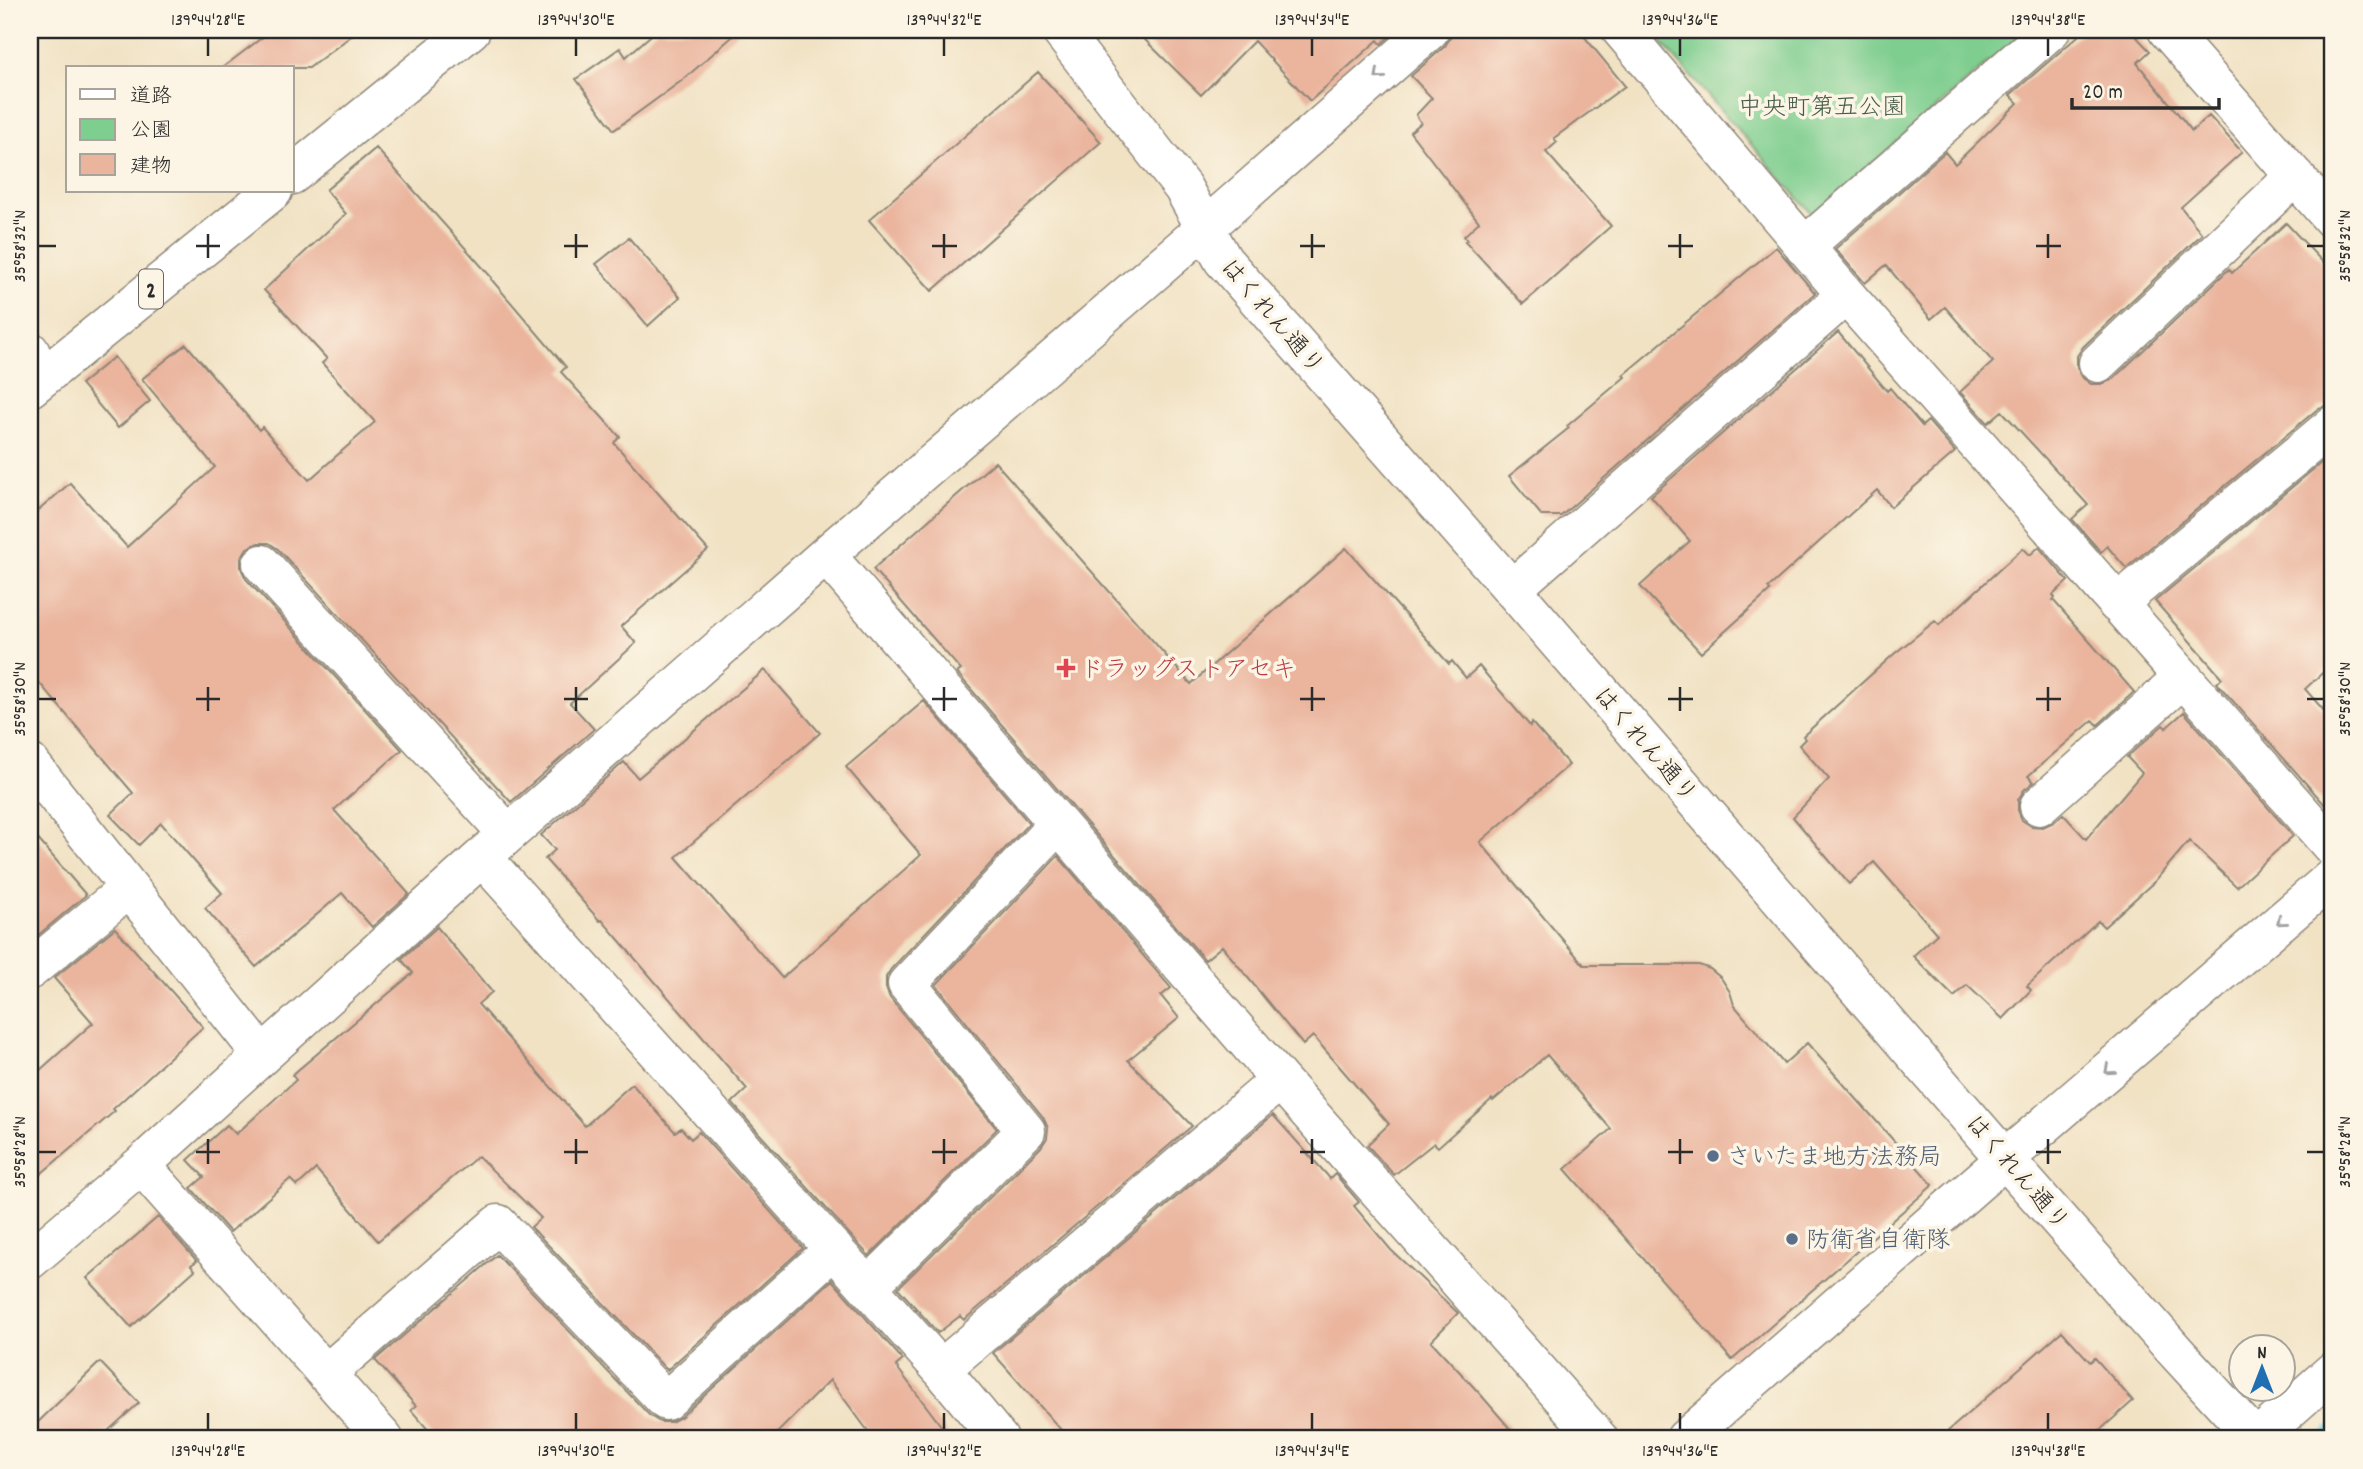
<svg xmlns="http://www.w3.org/2000/svg" width="2363" height="1469" viewBox="0 0 2363 1469" font-family="Dekko,'Klee One',sans-serif">
  <style>
    .green { fill: #7ece8f; stroke: #547c5d; stroke-width: 2 }
    .lines { fill: none; stroke-linecap: round; stroke-linejoin: round }
    .stream { stroke: #59c3d5; stroke-width: 14 }
    .building { fill: #eab49d }
    .street-casing { stroke: #8e8678; stroke-width: 41 }
    .secondary-casing { stroke: #8e8678; stroke-width: 41 }
    .primary-casing { stroke: #8e8678; stroke-width: 41 }
    .street { stroke: #fff; stroke-width: 38 }
    .secondary { stroke: #fff; stroke-width: 38 }
    .primary { stroke: #fff; stroke-width: 38 }
    .oneway { stroke: #a0a0a0 }
    .ticks { fill: none; stroke: #2b2b2b; stroke-width: 2.5 }
    .health-dot { fill: #e0444e; stroke: #fcf5e5; stroke-width: 2.5 }
    .service-dot { fill: #5c6f8a; stroke: #fcf5e5; stroke-width: 2.5 }
    .labels { text-anchor: middle; stroke-width: 7; stroke-linejoin: round; paint-order: stroke }
    .shield { fill: #fcf5e5; stroke: #6a6863; stroke-width: 2 }
    .shield-label { font-size: 23px; font-weight: bold; fill: #2b2b2b }
    .park-label { font-size: 24px; fill: #445c49; stroke: #fcf5e5 }
    .street-label { font-size: 24px; fill: #2b2b2b; stroke: #fcf5e5 }
    .health-label { font-size: 24px; fill: #be3a42; stroke: #fcf5e5; text-anchor: start }
    .service-label { font-size: 24px; fill: #4e5e75; stroke: #fcf5e5; text-anchor: start }
    .neatline { fill: none; stroke: #2b2b2b; stroke-width: 2.5 }
    .ticks-label { font-size: 18px; text-anchor: middle; fill: #2b2b2b }
  </style>
  <rect width="100%" height="100%" fill="#fcf5e5"/>
  <filter id="ink" filterUnits="userSpaceOnUse"><feTurbulence type="fractalNoise" baseFrequency=".0143" numOctaves="2"/><feDisplacementMap in="SourceGraphic" scale="14" xChannelSelector="R" yChannelSelector="G"/><feConvolveMatrix kernelMatrix="1 2 1 2 8 2 1 2 1" color-interpolation-filters="sRGB"/></filter>
  <filter id="wash" filterUnits="userSpaceOnUse"><feTurbulence type="fractalNoise" baseFrequency=".00686" numOctaves="4" result="noise"/><feDisplacementMap in="SourceGraphic" scale="28" xChannelSelector="R" yChannelSelector="G"/><feGaussianBlur stdDeviation="1.57" result="paint"/><feColorMatrix in="noise" values="0 0 0 0 0 0 0 0 0 0 0 0 0 0 0 0 0 1.4 0 .05"/><feComposite in="paint" operator="in"/></filter>
  <g filter="url(#wash)">
    <rect width="100%" height="100%" fill="#f1e2c4"/>
    <path class="green" d="M1650 30H2026L1813 215Z"/>
    <g class="lines">
      <path class="stream" d="M2325 1439 2333 1432"/>
    </g>
    <g id="blocks">
      <path class="building" d="M272 30H359L309 68H222Z
        M657 30H740L684 79 614 130 576 79 620 48 626 57Z
        M1135 30H1397L1381 44 1378 40 1310 101 1254 41 1201 95Z
        M1451 30H1579L1625 86 1554 138 1557 142 1546 152 1611 226 1523 304 1465 241 1467 240 1464 236 1479 222 1410 132 1421 123 1416 115 1432 98 1411 76 1445 46 1450 38Z
        M2085 30H2130L2150 51 2137 63 2192 131 2209 116 2242 152 2181 207 2202 234 2083 347 2077 356V367L2083 378 2091 384H2102L2113 379 2229 269 2232 273 2286 223 2333 273V404L2319 408 2126 568 2107 546 2101 552 2072 519 2088 505 2002 411 1988 423 1960 392 1993 362 1945 307 1931 319 1886 265 1865 283 1835 249 1945 152 1955 164 2018 103 2010 95Z
        M1038 72 1101 142 932 291 869 220Z
        M376 148 492 278 491 279 566 367 561 372 620 437 614 443 708 550 621 626 636 643 570 703 594 729 511 802 278 549 269 543H258L247 548 241 558V568L246 579 402 750 334 810 409 894 372 927 342 893 256 967 205 908 222 893 161 823 139 845 110 815 133 793 30 672V518L70 483 127 547 215 467 142 379 186 344 259 430 262 427 309 480 375 422 322 363 327 359 264 290 346 214 326 190Z
        M629 238 680 297 648 326 596 264Z
        M1776 247 1815 293 1561 516H1542L1509 476 1569 428 1567 426 1625 377 1623 375Z
        M1838 332 1887 391 1890 388 1922 426 1928 421 1955 452 1891 507 1877 490 1768 588 1770 591 1701 653 1640 586 1690 541 1651 496Z
        M114 357 150 401 118 428 81 384Z
        M2333 453V663L2305 689 2333 721V799L2326 806 2217 683 2222 678 2155 601Z
        M995 462 1191 684 1346 548 1449 664 1452 661 1466 678 1479 666 1530 726 1532 723 1569 765 1480 842 1584 965H1699L1710 969 1721 978 1730 992 1734 1005 1784 1064 1807 1043 1933 1185 1732 1360 1565 1169 1611 1129 1547 1055 1493 1101 1492 1099 1438 1147 1434 1143 1394 1175 1367 1145 1389 1124 1313 1036 1303 1045 1222 946 1205 960 957 673 961 670 873 569Z
        M2039 547 2068 581 2053 595 2055 598 2053 600 2134 692 2098 725 2093 720 2028 776 2034 782 2024 790 2018 800V810L2022 820 2031 826 2043 827 2054 822 2063 814 2086 839 2142 773 2127 757 2163 725 2166 728 2184 712 2293 836 2237 887 2189 841 2155 881 2104 927 2098 921 2027 986 2031 990 2003 1019 1967 985 1954 997 1913 956 1937 934 1874 862 1849 884 1793 817 1829 779 1799 745 1805 739 1803 736 1894 654 1935 621 1939 625 2023 548 2030 555Z
        M765 670 820 733 676 857 782 978 921 855 846 767 924 701 1029 823 891 969 886 977V988L890 998 997 1129 869 1256 732 1103 747 1089 602 920 600 921 545 859 555 850 541 835 624 762 638 778Z
        M30 830 86 895 30 942Z
        M1058 856 1171 988 1161 996 1179 1018 1128 1060 1192 1126 964 1320 960 1316 938 1333 898 1288 1041 1147 1047 1138 1048 1128 1043 1117 936 985Z
        M437 927 492 992 478 1004 585 1126 632 1084 675 1132 681 1128 691 1139 699 1132 803 1248 667 1370 531 1227 541 1218 478 1156 378 1241 316 1169 297 1186 290 1179 230 1232 191 1188 204 1177 188 1160 227 1125 236 1134 296 1080 292 1075 413 973 401 959Z
        M115 928 203 1027 113 1109 115 1111 30 1183V1079L93 1023 54 978Z
        M1273 1115 1327 1175 1330 1179 1335 1174 1359 1202 1354 1206 1391 1250 1458 1313 1431 1341 1481 1395 1519 1439H1069L993 1353Z
        M158 1217 197 1261 191 1265 195 1270 131 1327 87 1278Z
        M497 1255 650 1416 660 1422H671L681 1417 832 1280 903 1360 896 1366 951 1439H874L830 1380 771 1439H436L411 1410 416 1406 375 1360Z
        M2062 1331 2090 1362 2095 1358 2133 1401 2090 1439H1939Z
        M100 1362 139 1403 99 1439H30V1430Z"/>
    </g>
  </g>
  <g filter="url(#ink)">
    <use href="#blocks" fill-opacity="0" stroke="#8e8678" stroke-width="2"/>
    <g class="lines">
      <g class="street-casing">
        <path id="street" d="M1621 30 1846 295 2333 848
          M2167 30 2333 220
          M1804 247 2051 30
          M30 351 42 378
          M2098 363 2295 176
          M826 555 1280 1080 1599 1439
          M262 564 508 834
          M1512 589 1846 295
          M2117 604 2333 425
          M30 763 262 1055
          M2039 806 2183 678
          M482 857 941 1369 999 1439
          M30 970 129 888
          M141 1165 384 1439
          M30 1260 141 1165 482 857 826 555 1204 229 1430 30
          M868 1287 1026 1131 907 984 1058 824
          M941 1369 1280 1080
          M326 1374 498 1224 666 1401 834 1249
          M1685 1439 2005 1159 2333 877
          M2256 1439 2333 1371"/>
      </g>
      <g class="secondary-casing">
        <path id="secondary" d="M1060 30 1183 188 1223 260 1512 589 2005 1159 2176 1352 2256 1439"/>
      </g>
      <g class="primary-casing">
        <path id="primary" d="M292 175 471 30
          M30 388 273 191"/>
      </g>
      <use href="#street" class="street"/>
      <use href="#secondary" class="secondary"/>
      <use href="#primary" class="primary"/>
    </g>
    <defs><path id="oneway-chevron" d="M-2-3.5L2.5 0L-2 3.5" fill="none" stroke-width="1.6" stroke-linecap="round" stroke-linejoin="round" transform="scale(1.75)"/></defs>
    <g class="oneway">
      <use href="#oneway-chevron" transform="translate(1379 75) rotate(139)"/>
      <use href="#oneway-chevron" transform="translate(2281 921) rotate(139)"/>
      <use href="#oneway-chevron" transform="translate(2109 1070) rotate(139)"/>
    </g>
  </g>
  <path class="ticks" d="M208 38V56M576 38V56M944 38V56M1312 38V56M1680 38V56M2048 38V56M208 234V258M576 234V258M944 234V258M1312 234V258M1680 234V258M2048 234V258M38 246H56M196 246H220M564 246H588M932 246H957M1300 246H1325M1668 246H1693M2036 246H2061M2307 246H2324M208 687V711M576 687V711M944 687V711M1312 687V711M1680 687V711M2048 687V711M38 699H56M196 699H220M564 699H588M932 699H957M1300 699H1325M1668 699H1693M2036 699H2061M2307 699H2324M208 1139V1164M576 1139V1164M944 1139V1164M1312 1139V1164M1680 1139V1164M2048 1139V1164M38 1152H56M196 1152H220M564 1152H588M932 1152H957M1300 1152H1325M1668 1152H1693M2036 1152H2061M2307 1152H2324M208 1413V1430M576 1413V1430M944 1413V1430M1312 1413V1430M1680 1413V1430M2048 1413V1430"/>
  <path class="health-dot" d="M1062.5 657.5h7v7h7v7h-7v7h-7v-7h-7v-7h7z"/>
  <g class="service-dot">
    <circle cx="1713" cy="1156" r="7"/>
    <circle cx="1792" cy="1239" r="7"/>
  </g>
  <g class="labels">
    <rect class="shield" x="139" y="269.5" width="24" height="39" rx="5"/>
    <g class="shield-label">
      <text x="151" y="297">2</text>
    </g>
    <g class="park-label">
      <text x="1822" y="114">中央町第五公園</text>
    </g>
    <g class="street-label">
      <text transform="translate(1273 316) rotate(49)" y="8">はくれん通り</text>
      <text transform="translate(1646 744) rotate(49)" y="8">はくれん通り</text>
      <text transform="translate(2018 1172) rotate(49)" y="8">はくれん通り</text>
    </g>
    <g class="health-label">
      <text x="1080" y="676">ドラッグストアセキ</text>
    </g>
    <g class="service-label">
      <text x="1727" y="1164">さいたま地方法務局</text>
      <text x="1806" y="1247">防衛省自衛隊</text>
    </g>
  </g>
  <rect width="2363" height="1469" fill="none" stroke="#fcf5e5" stroke-width="77"/>
  <rect x="66" y="66" width="228" height="126" fill="#fcf5e5" stroke="#a8a49b" stroke-width="2"/>
  <rect x="80" y="89" width="35" height="10" fill="#ffffff" stroke="#a8a49b" stroke-width="2"/>
  <text x="130" y="102" font-size="21" fill="#2b2b2b">道路</text>
  <rect x="80" y="119" width="35" height="21" fill="#7ece8f" stroke="#a8a49b" stroke-width="2"/>
  <text x="130" y="136" font-size="21" fill="#2b2b2b">公園</text>
  <rect x="80" y="154" width="35" height="21" fill="#eab49d" stroke="#a8a49b" stroke-width="2"/>
  <text x="130" y="172" font-size="21" fill="#2b2b2b">建物</text>
  <g transform="translate(2262 1368)"><circle r="33" fill="#fcf5e5" stroke="#a8a49b" stroke-width="2"/>
  <path d="M0-5L12 26L0 18L-12 26Z" fill="#1f6fb2"/>
  <text y="-10" font-size="19" font-weight="bold" text-anchor="middle" fill="#2b2b2b">N</text>
  </g>
  <path d="M2072 98v10h147v-10" fill="none" stroke="#2b2b2b" stroke-width="3.5"/>
  <text x="2083" y="98" font-size="21" fill="#2b2b2b" stroke="#fcf5e5" stroke-width="5" paint-order="stroke">20 m</text>
  <rect x="38" y="38" width="2286" height="1392" class="neatline"/>
  <g class="ticks-label">
    <text x="208" y="25">139°44'28"E</text>
    <text x="576" y="25">139°44'30"E</text>
    <text x="944" y="25">139°44'32"E</text>
    <text x="1312" y="25">139°44'34"E</text>
    <text x="1680" y="25">139°44'36"E</text>
    <text x="2048" y="25">139°44'38"E</text>
    <text transform="translate(19 246) rotate(-90)" y="6">35°58'32"N</text>
    <text transform="translate(2344 246) rotate(-90)" y="6">35°58'32"N</text>
    <text transform="translate(19 699) rotate(-90)" y="6">35°58'30"N</text>
    <text transform="translate(2344 699) rotate(-90)" y="6">35°58'30"N</text>
    <text transform="translate(19 1152) rotate(-90)" y="6">35°58'28"N</text>
    <text transform="translate(2344 1152) rotate(-90)" y="6">35°58'28"N</text>
    <text x="208" y="1456">139°44'28"E</text>
    <text x="576" y="1456">139°44'30"E</text>
    <text x="944" y="1456">139°44'32"E</text>
    <text x="1312" y="1456">139°44'34"E</text>
    <text x="1680" y="1456">139°44'36"E</text>
    <text x="2048" y="1456">139°44'38"E</text>
  </g>
</svg>
